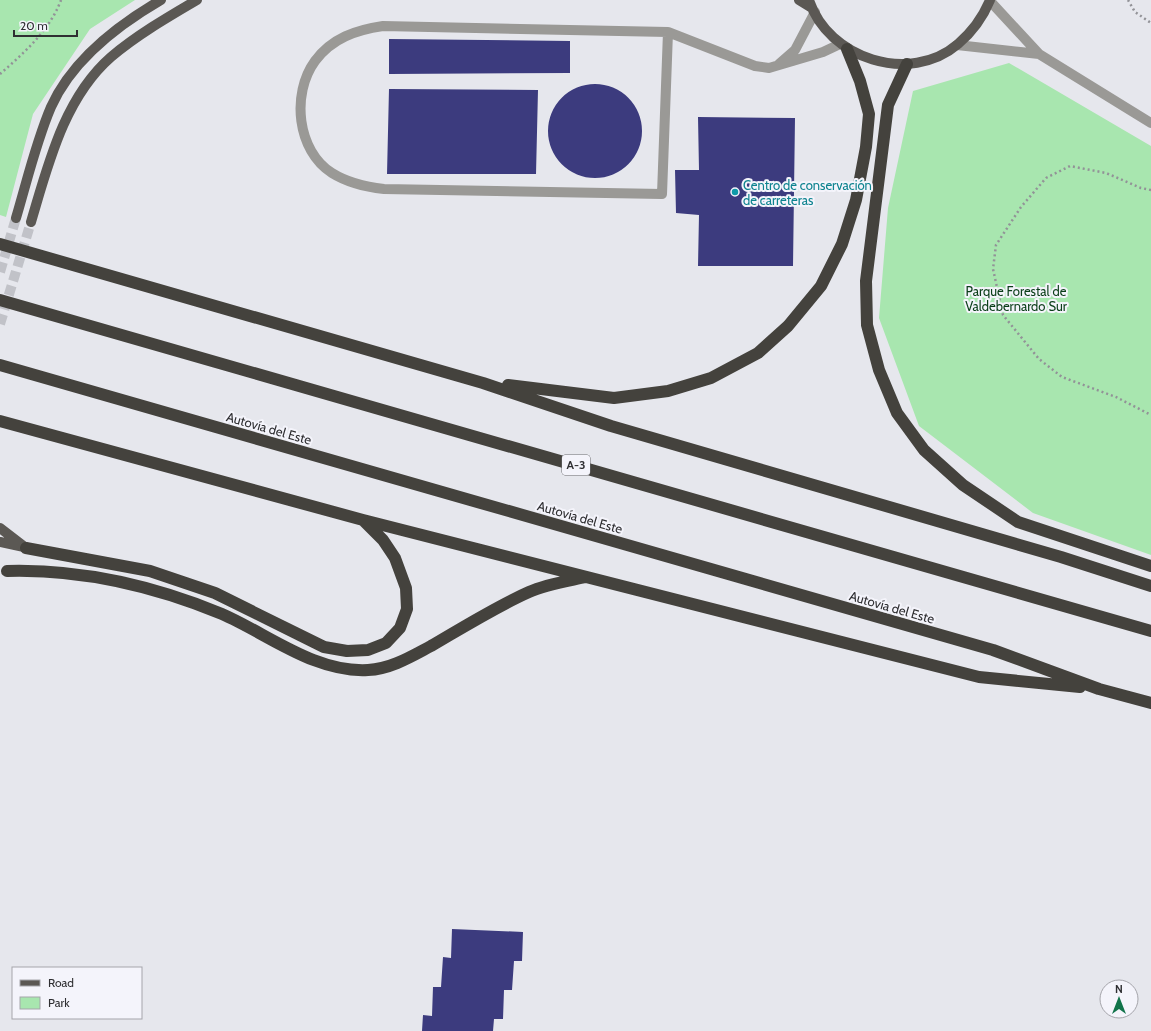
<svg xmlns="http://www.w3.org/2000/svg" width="1151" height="1031" viewBox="0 0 1151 1031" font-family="Cabin,sans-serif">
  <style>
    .green { fill: #a8e6af }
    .building { fill: #3c3b7e }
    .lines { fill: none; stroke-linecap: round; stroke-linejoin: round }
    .major-tunnel { stroke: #c1c2c8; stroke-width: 10; stroke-dasharray: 10 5; stroke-linecap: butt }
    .path { stroke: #929297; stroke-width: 2.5; stroke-dasharray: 2 3; stroke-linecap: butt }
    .minor { stroke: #9a9996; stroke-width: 10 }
    .major { stroke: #5b5854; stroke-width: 10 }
    .highway { stroke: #44423d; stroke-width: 12 }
    .culture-dot { fill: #0f9aa8; stroke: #f4f4fb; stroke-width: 1.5 }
    .labels { text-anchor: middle; stroke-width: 4; stroke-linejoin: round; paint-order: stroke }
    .shield { fill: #f4f4fb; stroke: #6a6a6e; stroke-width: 1 }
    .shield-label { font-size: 12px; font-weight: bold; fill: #2f2f32 }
    .culture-label { font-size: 13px; fill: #0d838f; stroke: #f4f4fb; text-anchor: start }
    .park-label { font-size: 13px; fill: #0a3e18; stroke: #f4f4fb }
    .street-label { font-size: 13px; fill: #2f2f32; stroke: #f4f4fb }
  </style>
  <rect width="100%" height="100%" fill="#e6e7ed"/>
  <path class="green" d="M0 0H135L90 29 33 114 6 217 0 215Z
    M1009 63 1151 146V555L1033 513 919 426 879 318 888 208 913 91Z"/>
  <path class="building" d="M389 39 570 41V73L389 74Z
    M548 131a47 47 0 1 1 94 0a47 47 0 1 1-94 0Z
    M389 89 538 90 536 174H387Z
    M698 117 795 118 793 266H698L699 215 676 213 675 170H699Z
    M452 929 523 932 522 961H514L512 990H504L503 1019H494L493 1031H422L423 1015 432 1016 433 987H441L443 957 451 958Z"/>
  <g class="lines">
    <path class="major-tunnel" d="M0 272 16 218
      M0 324 31 222"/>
    <path class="path" d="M1128 0 1135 12 1151 23
      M0 74C24 53 50 30 61 0
      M1151 190 1141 188 1106 173 1070 166 1046 178 1021 207 996 245 993 269 1003 315 1039 359 1062 377 1116 397 1151 415"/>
    <path class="minor" d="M990 1 1039 54 1151 123
      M668 32 662 194 384 189C366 187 348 183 332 173 297 151 291 94 315 61 332 38 356 30 383 26L668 32 755 66 769 68 823 52 840 44
      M957 45 1039 54
      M779 64 795 50 815 12"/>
    <path class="major" d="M799 0 812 8
      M809 0C828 59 910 85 958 44 972 32 983 17 990 0
      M16 218C27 181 36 142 51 107 72 60 118 25 161 0
      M31 222C48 165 64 98 111 57 137 35 168 17 197 0
      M0 528 26 548
      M0 542 24 547"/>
    <path class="highway" d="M907 64 888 105 866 281 867 325 879 370 897 413 924 450 963 485 1018 522 1151 566
      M0 244 483 383 611 426 1061 557 1151 586
      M0 300 1151 631
      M0 365 993 650 1099 689 1151 703
      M508 385 614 398 668 391 711 378 758 353 788 326 821 286 842 244 856 200 866 147 869 114 860 81 847 49
      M0 421 363 520 979 677 1080 687
      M26 548 150 571 215 593 324 647 347 651 368 650 386 643 400 628 407 609 406 588 395 558 383 540 364 521
      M7 571C80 569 154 586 222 614 268 634 315 673 368 670 391 669 412 656 431 646 462 628 497 606 529 592 547 584 568 581 586 577"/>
  </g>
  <circle class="culture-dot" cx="735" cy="192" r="4"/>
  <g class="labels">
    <rect class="shield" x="562" y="455" width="28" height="20" rx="3"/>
    <g class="shield-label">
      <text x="576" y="469">A-3</text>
    </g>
    <g class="culture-label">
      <text x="743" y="190">Centro de conservación<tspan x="743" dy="15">de carreteras</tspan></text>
    </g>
    <g class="park-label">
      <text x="1016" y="296">Parque Forestal de<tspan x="1016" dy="15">Valdebernardo Sur</tspan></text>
    </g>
    <g class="street-label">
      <text transform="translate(269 428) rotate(16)" y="5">Autovía del Este</text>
      <text transform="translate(580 517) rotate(16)" y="5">Autovía del Este</text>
      <text transform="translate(892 607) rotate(16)" y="5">Autovía del Este</text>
    </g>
  </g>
  <rect x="12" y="967" width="130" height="52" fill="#f4f4fb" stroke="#a5a5ab"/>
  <rect x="20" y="980" width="20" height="6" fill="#5b5854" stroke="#a5a5ab"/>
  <text x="48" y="987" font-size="12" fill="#2f2f32">Road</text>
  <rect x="20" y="997" width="20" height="12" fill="#a8e6af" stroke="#a5a5ab"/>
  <text x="48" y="1007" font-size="12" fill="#2f2f32">Park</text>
  <g transform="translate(1119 999)"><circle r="19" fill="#f4f4fb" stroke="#a5a5ab"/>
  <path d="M0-3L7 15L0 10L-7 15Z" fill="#11734a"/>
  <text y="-6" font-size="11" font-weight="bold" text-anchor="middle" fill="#2f2f32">N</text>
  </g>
  <path d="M14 30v6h63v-6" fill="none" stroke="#2f2f32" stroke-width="2"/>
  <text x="20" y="30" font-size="12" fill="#2f2f32" stroke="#f4f4fb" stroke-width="3" paint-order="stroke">20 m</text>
</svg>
